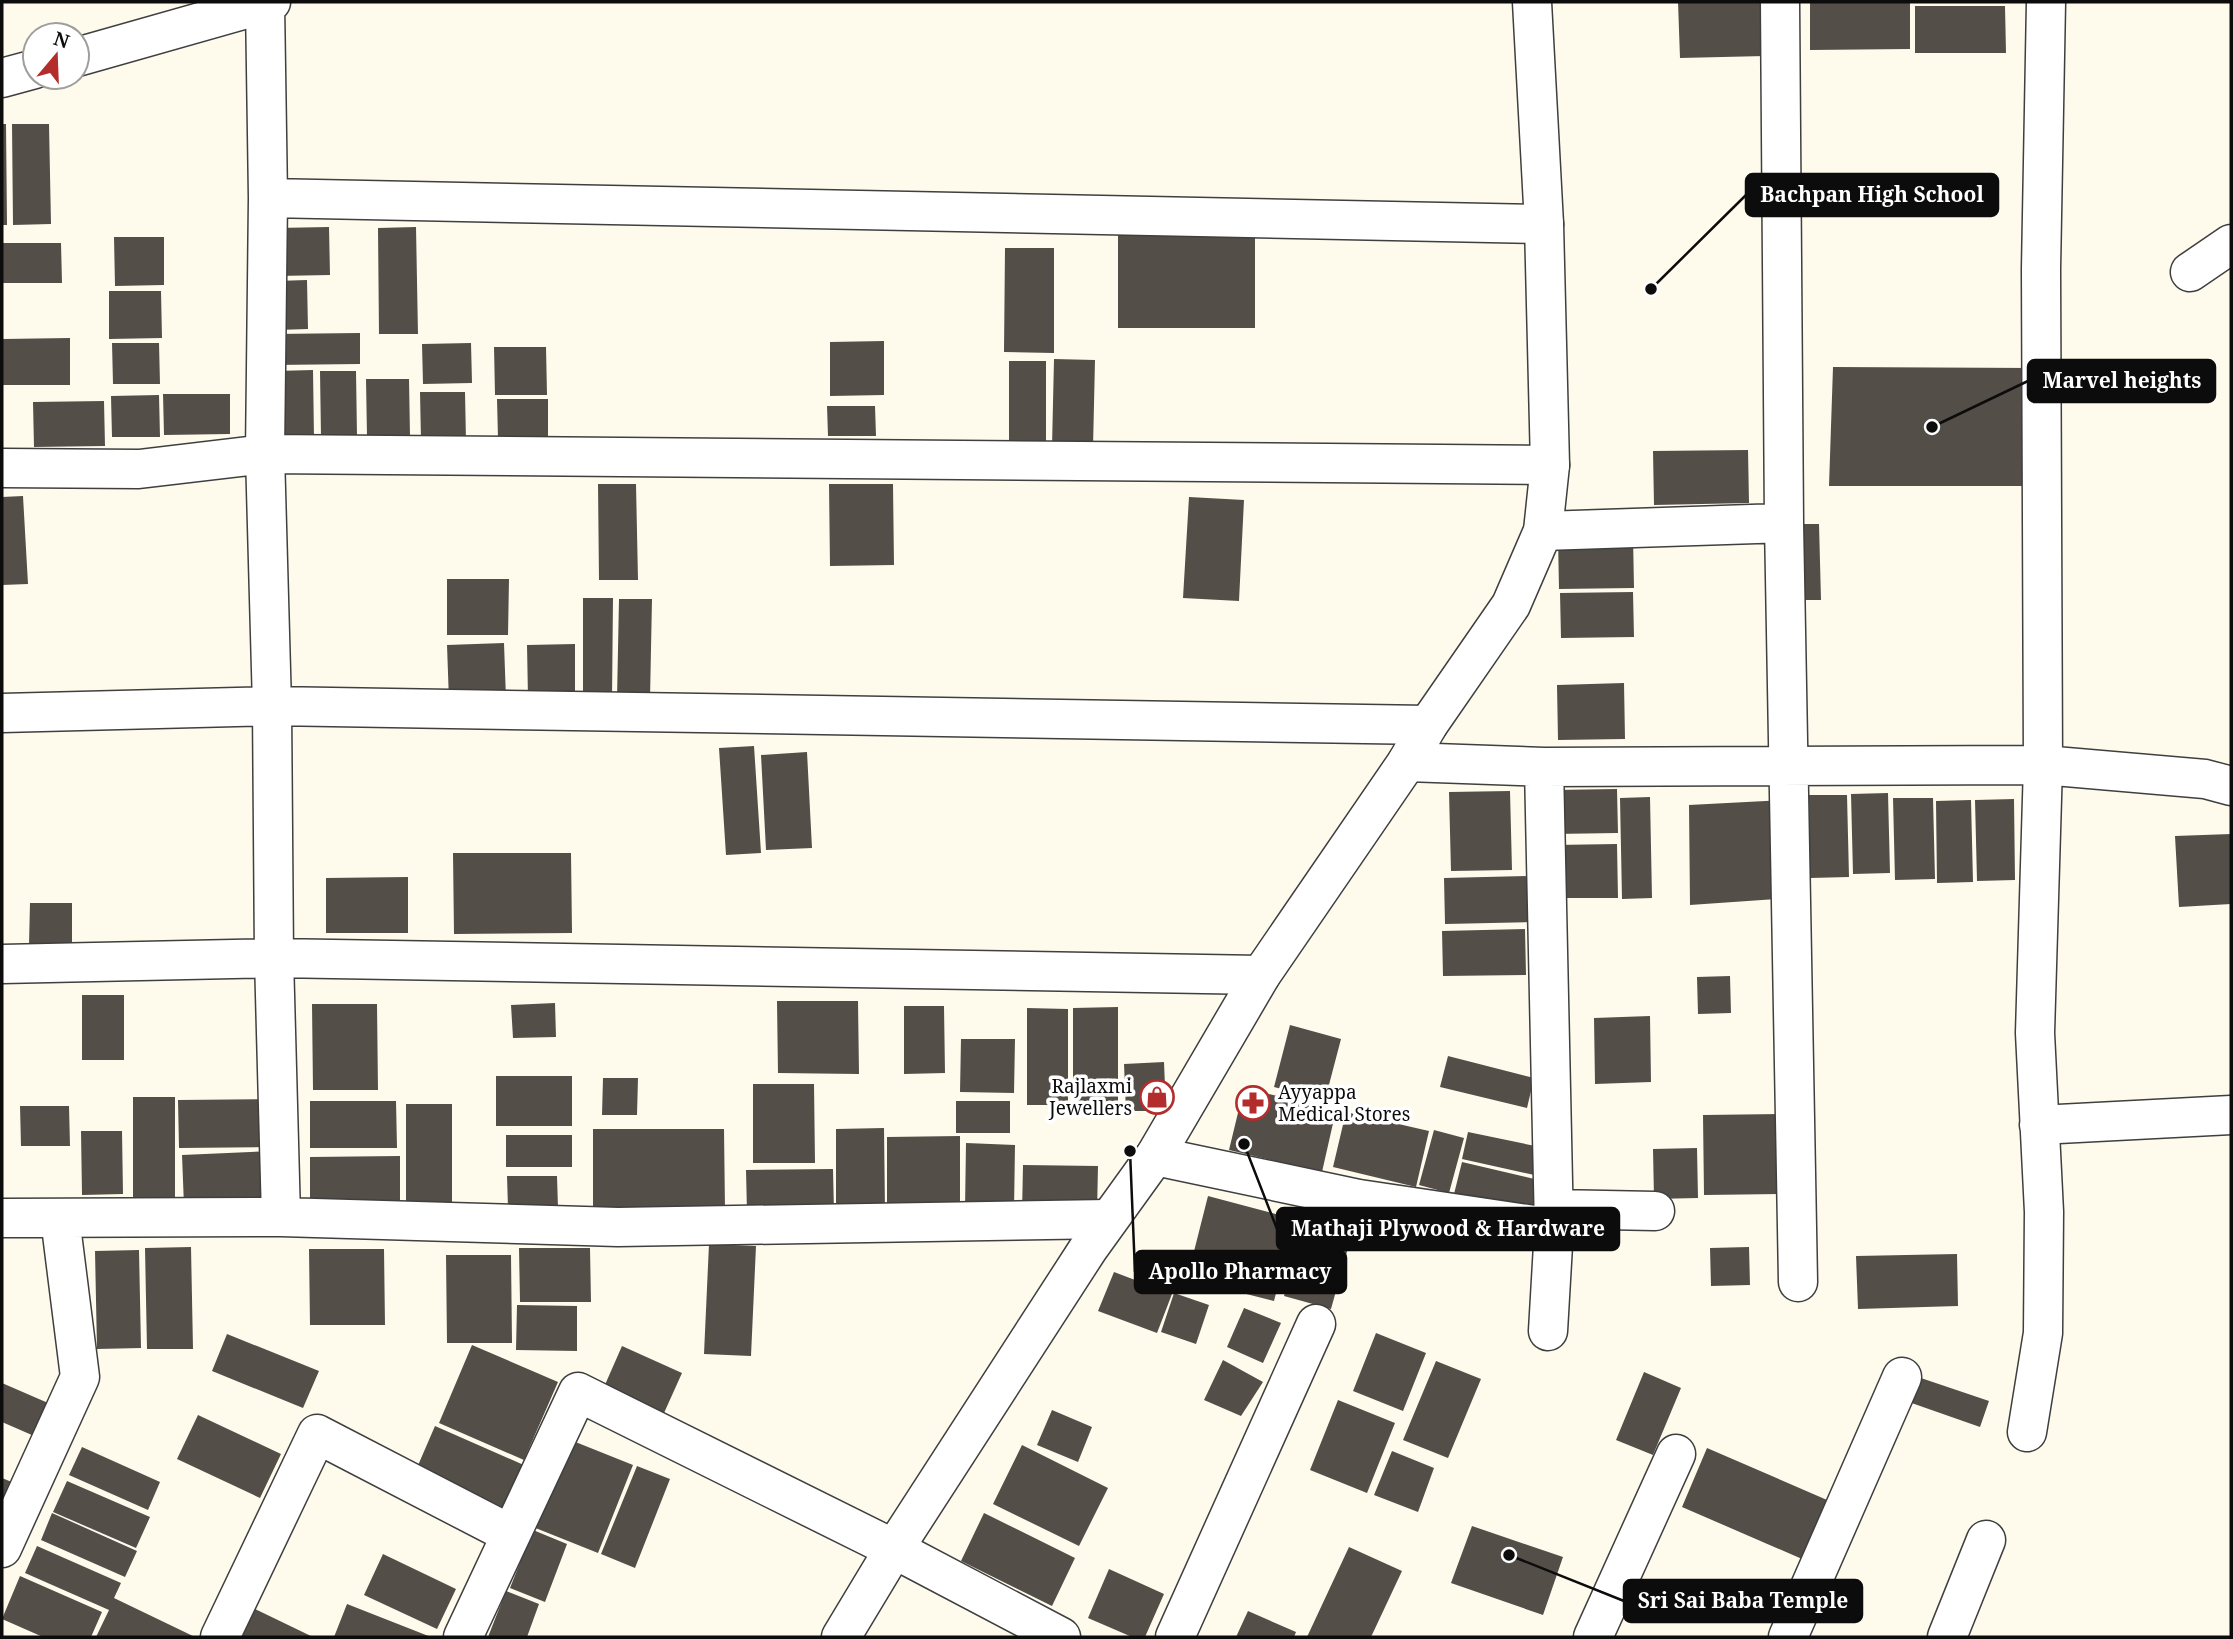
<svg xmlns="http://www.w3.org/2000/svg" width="2233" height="1639" viewBox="0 0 2233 1639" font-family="'Noto Serif',serif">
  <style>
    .building { fill: #544e49 }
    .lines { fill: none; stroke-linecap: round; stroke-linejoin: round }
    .minor-casing { stroke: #3f3f3f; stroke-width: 41 }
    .tertiary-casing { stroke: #3f3f3f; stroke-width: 41 }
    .minor { stroke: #fff; stroke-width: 38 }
    .tertiary { stroke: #fff; stroke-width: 38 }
    .labels { text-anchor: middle; stroke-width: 7; stroke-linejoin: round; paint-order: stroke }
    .poi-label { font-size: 19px; fill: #0c0c0c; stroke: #fff; text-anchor: end }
    .leader { fill: none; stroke: #0c0c0c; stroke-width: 2.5 }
    .callout-dot { fill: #0c0c0c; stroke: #fff; stroke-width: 2.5 }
    .callout { fill: #0c0c0c; stroke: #0c0c0c; stroke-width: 2.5 }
    .callout-label { font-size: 21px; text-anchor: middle; font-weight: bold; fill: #fff }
  </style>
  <rect width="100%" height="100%" fill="#fefbec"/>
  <path class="building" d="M1678 2H1763L1765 56 1680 58Z
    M1810 2H1910V49L1810 50Z
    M1915 6H2005L2006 53H1915Z
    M2 124H6L7 225H2Z
    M12 124H49L51 224 13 225Z
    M329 227 330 275 277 276 276 228Z
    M416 227 418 334H379L378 228Z
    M1118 232H1255V328H1118Z
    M114 237H164V285L115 286Z
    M2 243H61L62 283H2Z
    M1005 248H1054V353L1004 352Z
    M307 280 308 329 277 330 276 281Z
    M109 291H161L162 338 109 339Z
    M360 333V364L274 365V334Z
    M70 338V385H3V339Z
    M884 341V395L830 396V342Z
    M112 343H159L160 384H113Z
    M471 343 472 383 423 384 422 344Z
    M494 347H546L547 395H495Z
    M1054 359 1095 360 1093 448 1052 447Z
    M1009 361H1046V444H1009Z
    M1833 367 2034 368 2032 486H1829Z
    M313 370 314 438 277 439 276 371Z
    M320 371H356L357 436 321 437Z
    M366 379H409L410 436 367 437Z
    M420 392H465L466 441H421Z
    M163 394H230V434L164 435Z
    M159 395 160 437H112L111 396Z
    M497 399H548V438L498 439Z
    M104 401 105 446 34 447 33 402Z
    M827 406H875L876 436H828Z
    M1748 450 1749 503 1654 505 1653 451Z
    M598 484H636L638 580H599Z
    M829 484H893L894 565 830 566Z
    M23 496 28 584 2 585V497Z
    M1189 497 1244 500 1239 601 1183 598Z
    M1794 524H1819L1821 600H1796Z
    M1633 536 1634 588 1559 589 1558 537Z
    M447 579H509L508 635H447Z
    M1633 592 1634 637 1561 638 1560 593Z
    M583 598H613L612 699H583Z
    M619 599H652L650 699H617Z
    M504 643 506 699 449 701 447 645Z
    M575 644V698H528L527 645Z
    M1624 683 1625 739 1558 740 1557 685Z
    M754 746 761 853 726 855 719 748Z
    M807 752 812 848 766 850 761 755Z
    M1617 789 1618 833 1554 834V790Z
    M1510 791 1512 870 1451 871 1449 792Z
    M1888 793 1890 873 1853 874 1851 794Z
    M1809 795H1847L1849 877 1810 878Z
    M1650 797 1652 898 1622 899 1620 798Z
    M1893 798H1933L1935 879 1895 880Z
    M2014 799 2015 880 1977 881 1975 800Z
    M1785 800 1789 898 1690 905 1689 805Z
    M1971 800 1973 882 1937 883 1936 801Z
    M2231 834V904L2179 907 2175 836Z
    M1617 844 1618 898H1554V845Z
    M453 853H571L572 933 454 934Z
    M1531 876 1532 922 1445 924 1444 878Z
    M408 877V933H326V878Z
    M30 903H72V946L29 945Z
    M1525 929 1526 975 1443 976 1442 931Z
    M1730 976 1731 1013 1698 1014 1697 977Z
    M82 995H124V1060H82Z
    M777 1001H858L859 1074 778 1073Z
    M555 1003 556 1037 513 1038 511 1005Z
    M312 1004H377L378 1090H313Z
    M904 1006H944L945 1073 904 1074Z
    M1118 1007V1106H1073V1008Z
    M1027 1008 1068 1009V1105H1027Z
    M1650 1016 1651 1082 1595 1084 1594 1018Z
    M1290 1025 1341 1039 1325 1100 1274 1087Z
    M961 1039H1015L1014 1093 960 1092Z
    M1448 1056 1534 1078 1527 1108 1440 1087Z
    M1164 1062 1166 1111H1126L1124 1064Z
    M496 1076H572V1126H496Z
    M603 1078H638L637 1115H602Z
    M753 1084H814L815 1163H753Z
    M1244 1088 1336 1110 1322 1172 1229 1150Z
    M133 1097H175V1199H133Z
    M272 1099 273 1147 179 1148 178 1100Z
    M310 1101H396L397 1148H310Z
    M956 1101H1010V1133H956Z
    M406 1104H452V1206H406Z
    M20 1106H69L70 1146H21Z
    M1346 1112 1429 1131 1416 1187 1333 1167Z
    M1780 1114 1782 1194 1704 1195 1703 1115Z
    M884 1128 885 1212H836V1129Z
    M593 1129H724L725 1210H593Z
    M1434 1130 1464 1138 1449 1193 1419 1185Z
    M81 1131H122L123 1194 82 1195Z
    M1468 1132 1545 1148 1539 1176 1462 1159Z
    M506 1135H572V1167H506Z
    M960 1136V1211H887V1137Z
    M966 1143 1015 1145 1014 1210 965 1209Z
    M1697 1148 1698 1198 1654 1199 1653 1149Z
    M274 1151 276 1202 184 1206 182 1155Z
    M400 1156V1202H310V1157Z
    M1462 1162 1543 1181 1536 1214 1454 1194Z
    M1023 1165 1098 1166 1097 1213H1022Z
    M833 1169 834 1213H747L746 1170Z
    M507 1176H557L558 1208H508Z
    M1208 1196 1295 1219 1274 1301 1187 1279Z
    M1308 1209 1355 1223 1331 1309 1284 1296Z
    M709 1244 756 1246 751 1356 704 1354Z
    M191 1247 193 1349H147L145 1248Z
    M1749 1247 1750 1285 1711 1286 1710 1248Z
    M519 1248H590L591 1302H520Z
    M309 1249H384L385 1325H310Z
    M139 1250 141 1348 97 1349 95 1251Z
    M1957 1254 1958 1306 1858 1309 1856 1256Z
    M446 1255H511L512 1343H447Z
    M1114 1272 1172 1294 1157 1333 1098 1311Z
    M1174 1293 1209 1305 1196 1344 1161 1332Z
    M517 1305 577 1306V1351L516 1350Z
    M1244 1308 1281 1323 1263 1363 1227 1347Z
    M1376 1333 1426 1353 1403 1411 1353 1391Z
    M227 1334 319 1371 303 1408 212 1371Z
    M472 1345 558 1382 524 1460 439 1423Z
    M622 1346 682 1373 664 1413 604 1387Z
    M1223 1360 1263 1382 1241 1416 1204 1400Z
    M1436 1361 1481 1379 1448 1458 1403 1440Z
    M1644 1372 1681 1388 1653 1455 1616 1440Z
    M1912 1375 1989 1401 1980 1427 1903 1400Z
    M2 1383 55 1406 41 1439 2 1422Z
    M1338 1400 1395 1423 1367 1493 1310 1470Z
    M1052 1410 1092 1427 1078 1462 1037 1445Z
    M198 1415 281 1454 260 1498 177 1459Z
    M435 1426 526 1466 506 1509 416 1470Z
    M568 1439 633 1465 598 1553 533 1527Z
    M1022 1445 1108 1488 1079 1546 993 1504Z
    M82 1447 160 1482 148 1510 69 1475Z
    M1707 1448 1834 1503 1809 1562 1682 1507Z
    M1392 1451 1434 1468 1418 1512 1374 1495Z
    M637 1466 670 1479 635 1568 601 1554Z
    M2 1478 19 1485 2 1526Z
    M67 1481 150 1517 136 1548 53 1512Z
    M52 1513 137 1551 125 1577 41 1540Z
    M984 1513 1075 1558 1052 1606 961 1561Z
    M1472 1526 1563 1557 1543 1615 1451 1583Z
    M533 1530 567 1544 545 1602 510 1588Z
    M37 1546 121 1583 114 1598 195 1637H96L109 1610 25 1573Z
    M1349 1547 1402 1571 1371 1637H1307Z
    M383 1554 456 1589 437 1629 364 1595Z
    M1109 1569 1164 1594 1145 1637H1132L1088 1618Z
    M20 1576 102 1612 91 1637H43L2 1619Z
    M506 1591 539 1604 527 1637H488Z
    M347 1604 431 1637H334Z
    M255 1609 313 1637H242Z
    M1248 1611 1296 1632 1294 1637H1236Z"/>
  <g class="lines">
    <g class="minor-casing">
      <path id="minor" d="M265 4 268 198 265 454 272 706 274 958 281 1217
        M77 57 271 2
        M2 78 35 69
        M268 198 1544 224
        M2190 272 2231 244
        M2 468 139 469 265 454 1550 465
        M1784 523 1798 1282
        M1543 531 1784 523 1780 2
        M2 713 272 706 1428 725
        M1407 762 1544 767 2043 765 2205 779 2231 786
        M2 964 274 958 1261 975
        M2039 1125 2231 1115
        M1155 1156 1359 1199 1554 1228 1544 767
        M1554 1209 1655 1211
        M2 1218 281 1217 618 1227 1109 1219
        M1548 1331 1554 1228
        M2027 1432 2043 1333 2044 1212 2035 1033 2043 765 2041 269 2046 2
        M2 1548 80 1377 60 1218
        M220 1637 317 1434 510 1534
        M463 1637 578 1392 894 1549 1061 1637
        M1175 1637 1316 1324
        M1593 1637 1676 1454
        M1788 1637 1902 1377
        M1947 1637 1986 1540"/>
    </g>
    <g class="tertiary-casing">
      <path id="tertiary" d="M841 1637 894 1549 1088 1249 1155 1156 1261 975 1407 762 1428 725 1511 605 1543 531 1550 465 1544 224 1532 2"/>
    </g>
    <use href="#minor" class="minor"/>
    <use href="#tertiary" class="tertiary"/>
  </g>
  <defs>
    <g id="shop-ring" transform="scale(1.75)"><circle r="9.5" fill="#fff" stroke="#b32d2d" stroke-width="1.5"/><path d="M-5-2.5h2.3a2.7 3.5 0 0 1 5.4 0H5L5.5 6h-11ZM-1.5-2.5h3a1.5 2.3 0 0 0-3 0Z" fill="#b32d2d"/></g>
    <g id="pharmacy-ring" transform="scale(1.75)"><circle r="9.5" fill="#fff" stroke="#b32d2d" stroke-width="1.5"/><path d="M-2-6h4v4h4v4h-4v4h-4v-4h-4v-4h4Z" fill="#b32d2d"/></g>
  </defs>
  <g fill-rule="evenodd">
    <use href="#shop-ring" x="1157" y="1097"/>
    <use href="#pharmacy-ring" x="1253" y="1103"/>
  </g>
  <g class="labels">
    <g class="poi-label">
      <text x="1132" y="1093">Rajlaxmi<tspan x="1132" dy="22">Jewellers</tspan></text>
      <text x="1278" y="1099" text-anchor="start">Ayyappa<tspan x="1278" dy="22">Medical Stores</tspan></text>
    </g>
  </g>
  <path class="leader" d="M1651 289L1746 195M1932 427L2028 381M1244 1144L1277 1229M1130 1151L1135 1272M1509 1555L1624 1601"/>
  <g class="callout-dot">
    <circle cx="1651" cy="289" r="7"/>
    <circle cx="1932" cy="427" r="7"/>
    <circle cx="1244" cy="1144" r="7"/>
    <circle cx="1130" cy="1151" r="7"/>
    <circle cx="1509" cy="1555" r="7"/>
  </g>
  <g class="callout">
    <rect x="1746" y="174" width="252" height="42" rx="7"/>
    <rect x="2028" y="360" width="187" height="42" rx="7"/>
    <rect x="1277" y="1208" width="342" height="42" rx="7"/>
    <rect x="1135" y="1251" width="211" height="42" rx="7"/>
    <rect x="1624" y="1580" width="238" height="42" rx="7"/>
  </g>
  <g class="callout-label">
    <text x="1872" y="202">Bachpan High School</text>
    <text x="2122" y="388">Marvel heights</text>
    <text x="1448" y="1236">Mathaji Plywood &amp; Hardware</text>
    <text x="1240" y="1279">Apollo Pharmacy</text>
    <text x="1743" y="1608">Sri Sai Baba Temple</text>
  </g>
  <rect width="2233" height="1639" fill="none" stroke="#0c0c0c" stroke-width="7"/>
  <g transform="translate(56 56) rotate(19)"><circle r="33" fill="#ffffff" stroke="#9e9e9e" stroke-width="2"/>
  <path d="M0-5L12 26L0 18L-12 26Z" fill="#b32d2d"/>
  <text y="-10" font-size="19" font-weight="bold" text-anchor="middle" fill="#0c0c0c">N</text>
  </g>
</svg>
